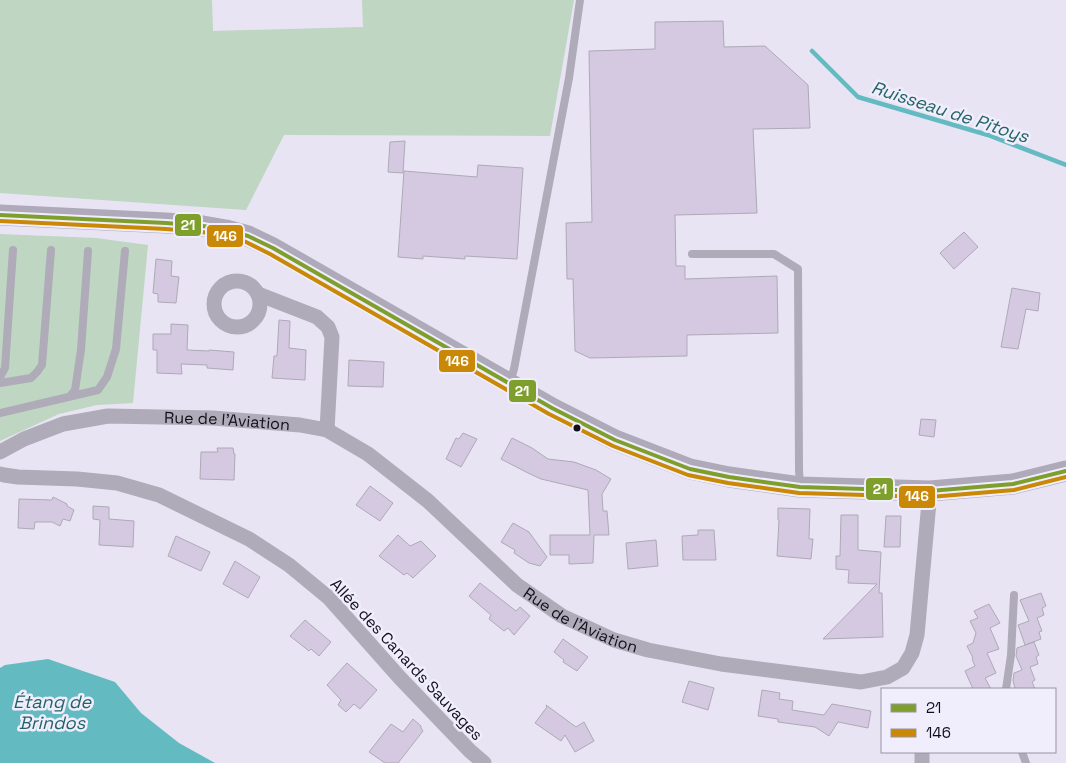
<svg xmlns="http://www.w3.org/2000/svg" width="1066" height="763" viewBox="0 0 1066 763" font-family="'Space Grotesk',sans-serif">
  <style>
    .green { fill: #bed6c2 }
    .water { fill: #64bac1 }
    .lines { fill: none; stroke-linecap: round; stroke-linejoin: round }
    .stream { stroke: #64bac1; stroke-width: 4.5 }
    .building { fill: #d5c9e1; stroke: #aea9b6 }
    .lane { stroke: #afabb9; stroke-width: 8 }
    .street { stroke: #afabb9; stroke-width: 15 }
    .secondary { stroke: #afaab9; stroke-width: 21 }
    .bus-1-casing { stroke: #f0edfc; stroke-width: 8 }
    .bus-2-casing { stroke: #f0edfc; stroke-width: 8 }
    .bus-1 { stroke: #7f9f2d; stroke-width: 4 }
    .bus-2 { stroke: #c98805; stroke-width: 4 }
    .bus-dot { fill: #120f1b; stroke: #f0edfc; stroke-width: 2 }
    .labels { text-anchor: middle; stroke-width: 5; stroke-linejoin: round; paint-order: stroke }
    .street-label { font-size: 16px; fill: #120f1b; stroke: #f0edfc }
    .water-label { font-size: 18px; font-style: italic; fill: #236365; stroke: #f0edfc }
    .line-badge { stroke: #f0edfc; stroke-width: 2 }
    .badge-label { font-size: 14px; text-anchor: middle; font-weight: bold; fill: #fff }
  </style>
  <rect width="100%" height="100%" fill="#e8e4f4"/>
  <path class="green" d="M0 0H212L213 31 363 27 362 0H574L550 136 284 135 246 210 0 193Z
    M0 234 96 238 148 245 133 403 97 405 59 414 0 441Z"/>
  <path class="water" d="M48 659 115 682 141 713 179 743 215 763H0V668L5 665Z"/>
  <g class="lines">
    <path class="stream" d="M812 51 858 97 988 135 1066 165"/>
  </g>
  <path class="building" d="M723 21 724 47 765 46 808 85 810 128 753 129 757 213 675 215 676 266H685V279L777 276 778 333 687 335V356L590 358 575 351 573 279H567L566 223 592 222 589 51 655 49V22Z
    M405 141 403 173 388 172 390 142Z
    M478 165 523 168 517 259 465 256V259L423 256V259L398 257 404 171 477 177Z
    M964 232 978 247 954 269 940 253Z
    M156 259 172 261 171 276 179 277 176 303 158 302V294L153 293Z
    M1012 288 1040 293 1038 311 1026 309 1018 349 1001 347Z
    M279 320 290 321 289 348 306 350 305 380 272 378 274 356H277Z
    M171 324 188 325 187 350 209 351V350L234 352 233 370 207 368V365L181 364 182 374 157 373V350H153V334H171Z
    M349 360 384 362 383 387 348 386Z
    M921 419 936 420 934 437 919 435Z
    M463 433 477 439 461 467 446 459 456 438 459 439Z
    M512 438 532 448 548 459 574 462 596 470 611 479 602 494 603 511H607L609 535H594L593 563 569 564V555H550V535H590L588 490 541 479 528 473 501 459Z
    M217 448H233L234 454H235L234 480 200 479 201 452H218Z
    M370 486 393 503 380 521 356 505Z
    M53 497 67 504V506L74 510 70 521 63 519 60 526 52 522H35L34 529 18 528 19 499 52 500Z
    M93 506 109 507V519L134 521 133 547 99 545 100 520 93 519Z
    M778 508 810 509 809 539H813L811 559 777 556 779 520H778Z
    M841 515H858V550L881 552 879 593H882L883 637 823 639 877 584 848 583 849 570 836 569V556H840Z
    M886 516H901L900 547H884Z
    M513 523 529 532 547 557 540 566 529 563 514 553 515 550 501 542Z
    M698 530H714L716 560H683L682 536 698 535Z
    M398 535 410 546 421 541 436 556 413 578 407 573 404 575 379 556Z
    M176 536 210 552 201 571 168 556Z
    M656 540 658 566 628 569 626 543Z
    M235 561 260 577 248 598 223 584Z
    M480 583 516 611 520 607 530 616 514 635 508 628 504 631 489 619 491 615 469 596Z
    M1041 593 1046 606 1042 608 1044 615 1037 618 1042 631 1039 632 1041 639 1025 645 1018 625 1029 621 1020 600Z
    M989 604 1000 623 990 628 999 649 987 653 996 673 985 678 991 689H973L965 671 975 666 972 659 973 658 967 646 973 643 976 633 970 621 978 618 974 611Z
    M305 620 331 642 319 656 311 649 309 651 290 636Z
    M563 639 588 657 577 671 563 662 564 660 554 652Z
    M1034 642 1039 655 1036 657 1038 664 1030 667 1035 680 1032 682 1035 689H1017L1015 688 1013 681 1014 673 1022 670 1016 656 1017 648Z
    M347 663 377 690 360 709 354 704 346 712 338 705 341 700 327 685Z
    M689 681 714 688 708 710 682 702Z
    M762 690 780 693 779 699 793 701 792 710 824 715 832 704 871 711 868 728 838 722 829 736 815 727 778 722V719L758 716Z
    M546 705 576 727 584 722 594 741 575 752 565 735 561 741 535 723 547 707Z
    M413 719 421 726V728L423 731 398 763H385L369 752 391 724 403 732Z"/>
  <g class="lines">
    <path class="lane" d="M692 254H774L798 269 799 470 800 485
      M0 377 5 368 13 250
      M510 382 514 369 569 78 580 0
      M0 383 31 378 37 372 42 365 51 250
      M70 396 75 390 81 350 88 251
      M0 413 98 390 107 377 116 349 125 251
      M1006 689 1011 655 1014 595
      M1022 752 1026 763"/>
    <g class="street">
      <circle cx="237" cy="304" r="23"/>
      <path d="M258 294 317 317 328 327 332 337 327 430"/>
      <path id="s1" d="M0 452 24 439 63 424 108 416 213 418 300 425 327 430 368 454 428 501 517 585 562 616 614 640 648 650 721 664 861 682 887 677 903 668 912 653 917 635 930 491"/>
      <path d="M0 474 4 475 18 477 77 479 117 483 159 495 249 539 289 565 329 598 400 678 470 751 484 763"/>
      <path d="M922 752V763"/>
    </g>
    <path class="secondary" d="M0 215 166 223 203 226 226 230 248 236 273 248 552 408 615 440 690 469 729 477 800 487 930 491 1013 484 1066 471"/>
    <g class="bus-1-casing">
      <path id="bus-1" d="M0 215 166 223 203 226 226 230 248 236 273 248 552 408 615 440 690 469 729 477 800 487 930 491 1013 484 1066 471"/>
    </g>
    <g class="bus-2-casing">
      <path id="bus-2" d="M0 221 166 229 202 232 225 236 246 242 270 254 549 414 613 446 688 475 728 483 799 493 930 497 1014 490 1066 477"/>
    </g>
    <use href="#bus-1" class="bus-1"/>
    <use href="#bus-2" class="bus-2"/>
  </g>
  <circle class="bus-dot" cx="577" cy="428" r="4.5"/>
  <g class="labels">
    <g class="street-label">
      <text dy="6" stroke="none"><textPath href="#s1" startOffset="234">Rue de l'Aviation</textPath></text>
      <text dy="6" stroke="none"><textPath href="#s1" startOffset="654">Rue de l'Aviation</textPath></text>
      <text transform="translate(407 659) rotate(47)" y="6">Allée des Canards Sauvages</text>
    </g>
    <g class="water-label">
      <text transform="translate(950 112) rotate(18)" y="6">Ruisseau de Pitoys</text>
      <text x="52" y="708">Étang de<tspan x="52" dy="21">Brindos</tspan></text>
    </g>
  </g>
  <g class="line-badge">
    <rect x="174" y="213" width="28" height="24" rx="5" fill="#7f9f2d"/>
    <rect x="206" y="224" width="38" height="24" rx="5" fill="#c98805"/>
    <rect x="438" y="349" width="38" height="24" rx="5" fill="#c98805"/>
    <rect x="508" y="379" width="29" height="24" rx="5" fill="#7f9f2d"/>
    <rect x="865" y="477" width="29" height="24" rx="5" fill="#7f9f2d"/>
    <rect x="898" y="485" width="38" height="24" rx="5" fill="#c98805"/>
  </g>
  <g class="badge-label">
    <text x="188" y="230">21</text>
    <text x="225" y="241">146</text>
    <text x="457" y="366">146</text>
    <text x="522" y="396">21</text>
    <text x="880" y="494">21</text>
    <text x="917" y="501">146</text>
  </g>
  <rect x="881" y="688" width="175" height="65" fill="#f0edfc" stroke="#9794a2"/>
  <rect x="891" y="704" width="25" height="8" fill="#7f9f2d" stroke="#9794a2"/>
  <text x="926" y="713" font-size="15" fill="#120f1b">21</text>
  <rect x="891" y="729" width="25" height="8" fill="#c98805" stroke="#9794a2"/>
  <text x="926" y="738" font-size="15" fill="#120f1b">146</text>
</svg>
